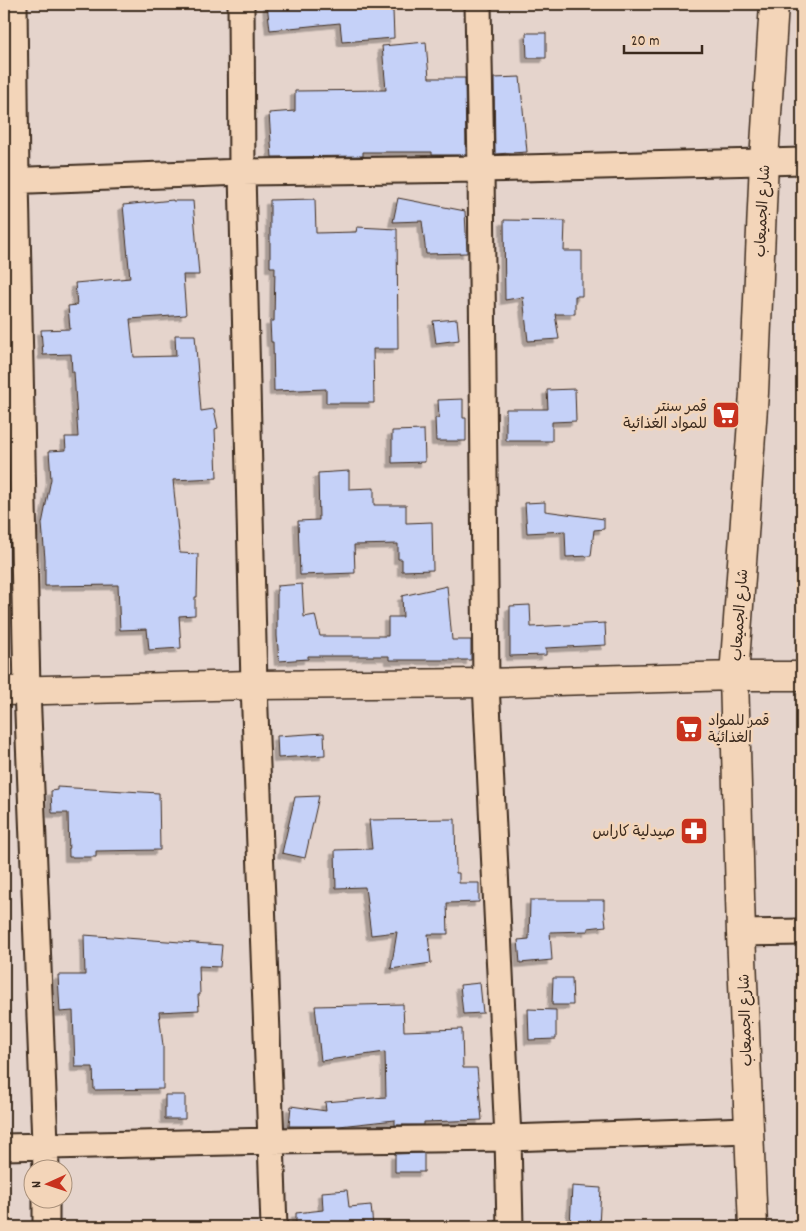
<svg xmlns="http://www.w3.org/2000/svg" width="806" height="1231" viewBox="0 0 806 1231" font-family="Dekko,'Playpen Sans Arabic',sans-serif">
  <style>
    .building { fill: #c5d1f8; stroke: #3b2a1e; filter: url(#shadow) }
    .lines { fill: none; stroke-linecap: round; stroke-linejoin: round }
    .minor-casing { stroke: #3b2a1e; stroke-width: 29 }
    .tertiary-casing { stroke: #3b2a1e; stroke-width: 31 }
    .minor { stroke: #f3d5b9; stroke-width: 25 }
    .tertiary { stroke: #f3d5b9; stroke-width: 28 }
    .labels { text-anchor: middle; stroke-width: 5; stroke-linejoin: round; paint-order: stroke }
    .street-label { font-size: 15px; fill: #3b2a1e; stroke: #f3d5b9 }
    .poi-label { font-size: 15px; fill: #3b2a1e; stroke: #f3d5b9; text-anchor: end }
  </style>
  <defs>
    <filter id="shadow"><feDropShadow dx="-4.5" dy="4.5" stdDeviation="0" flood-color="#0004"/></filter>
  </defs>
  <rect width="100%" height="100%" fill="#e5d4cc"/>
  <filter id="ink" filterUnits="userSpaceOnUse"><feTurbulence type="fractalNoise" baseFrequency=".02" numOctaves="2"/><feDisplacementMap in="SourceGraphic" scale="10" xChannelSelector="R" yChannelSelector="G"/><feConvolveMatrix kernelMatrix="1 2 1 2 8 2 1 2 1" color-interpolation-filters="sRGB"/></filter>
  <g filter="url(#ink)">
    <path class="building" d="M267 4H390L391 11H393L394 38 342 42 340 23 270 30Z
      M526 33H546V58H527Z
      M426 42 429 78H465L466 155H432V152H363V156L272 157 269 113 295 111V91L386 90 382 46Z
      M520 77 527 152 495 154 494 78Z
      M398 198 465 211 467 253 426 254 422 221 393 222Z
      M315 199 316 233 356 232 357 227 397 229 398 349H373L374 403H326V389L274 391 273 342H271L270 321H274L275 267H270V200Z
      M173 200V201H193L199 275H183L186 315 130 319 134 357 176 356 175 335H195L201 411 214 409 218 428 215 429 217 478 173 480 180 553 198 554 197 597H195V615L179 616 181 648 149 650 147 629 120 630 118 585 45 586V559L42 524 51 479 49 451 66 450 65 437H78L74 372H72L71 354 43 355 41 330 70 329 68 306 77 305 75 283 130 278 123 205Z
      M504 220 565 221 564 251H582V296H575V314H555L559 339 528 341 523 297 505 300Z
      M457 319 459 340 436 343 433 321Z
      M575 389 576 421 552 422V441H506V409H548L547 390Z
      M463 399V418H466V441H436L435 418H439L438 400Z
      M424 430 425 462 392 463V431Z
      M349 471V489L374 488V505H406V523L432 522 433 570 402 571V559H398V544L354 545 355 573 300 575 298 521 319 520 318 473Z
      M545 502V511L604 519V529L594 530 591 556 566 557 565 531 527 533 525 503Z
      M302 584 304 617 315 615 320 636H388V617H403L402 596 447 586 452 640H471V660H389V656H308V659L279 661 277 636V586Z
      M530 605 531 627 605 623 606 645 546 648V655L510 656V606Z
      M324 733 325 755 278 758 277 736Z
      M57 787 159 793 160 850 96 851V857H69L68 813H52L51 791 57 790Z
      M319 796 305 858 282 853 295 797Z
      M455 819 456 873H459V883H479V902L447 903 448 934H428L431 963 391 969 397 932 371 935 365 887 336 888 335 850 372 849 369 820Z
      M530 900H604V910L606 926 588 928V931L550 932 552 960 520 963 518 940 529 939Z
      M84 935 222 945 220 967 199 966 200 995H198L199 1010 159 1012 163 1046V1089L94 1090 93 1067H75L73 1011 60 1012 58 975H85Z
      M553 978H572L573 1005H552Z
      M480 983 483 1013 463 1014 460 985Z
      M403 1004 404 1031 462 1029 463 1068H477L482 1120 424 1122V1125H395V1120L339 1126H289L291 1106 326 1111 325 1102 386 1097 385 1052 321 1061 315 1006Z
      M528 1009 556 1010V1039L529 1040Z
      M165 1095H185V1119H165Z
      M424 1153V1172H395V1154Z
      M572 1186 601 1188 599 1227H570Z
      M347 1190 349 1207 371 1205 373 1227H296V1213L323 1210 322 1192Z"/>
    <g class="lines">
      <g class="minor-casing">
        <path id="minor" d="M14 4 16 180 27 689 46 1168
          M241 4 242 172 254 685 271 1141 274 1227
          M478 4 481 169 486 683 508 1138 510 1227
          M4 181 242 172 481 169 802 161
          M741 933 802 932
          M4 1147 271 1141 508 1138 749 1130
          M46 1198V1227"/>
      </g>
      <g class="tertiary-casing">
        <path id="tertiary" d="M4 691 254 685 486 683 734 676H802
          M753 1227 741 933 734 676 754 393 764 161 774 4"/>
      </g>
      <use href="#minor" class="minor"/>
      <use href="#tertiary" class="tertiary"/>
    </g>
  </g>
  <defs>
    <g id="supermarket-square" transform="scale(1.4375)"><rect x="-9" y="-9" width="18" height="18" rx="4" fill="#c8321e" stroke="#f3d5b9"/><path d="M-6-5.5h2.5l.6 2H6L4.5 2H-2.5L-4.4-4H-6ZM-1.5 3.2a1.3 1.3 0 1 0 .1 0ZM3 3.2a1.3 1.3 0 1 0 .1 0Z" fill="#fff"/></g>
    <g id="pharmacy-square" transform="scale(1.4375)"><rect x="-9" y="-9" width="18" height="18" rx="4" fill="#c8321e" stroke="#f3d5b9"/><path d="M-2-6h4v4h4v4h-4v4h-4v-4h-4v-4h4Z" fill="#fff"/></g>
  </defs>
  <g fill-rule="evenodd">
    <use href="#supermarket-square" x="726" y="415"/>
    <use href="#supermarket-square" x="689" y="729"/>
    <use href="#pharmacy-square" x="694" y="831"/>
  </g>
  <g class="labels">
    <g class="street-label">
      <text transform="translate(762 211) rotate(-87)" y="5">شارع الجميعاب</text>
      <text transform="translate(739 615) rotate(-86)" y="5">شارع الجميعاب</text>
      <text transform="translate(745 1020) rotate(-92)" y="5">شارع الجميعاب</text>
    </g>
    <g class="poi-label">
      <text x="707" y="411">قمر سنتر<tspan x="707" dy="17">للمواد الغذائية</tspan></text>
      <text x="708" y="725" text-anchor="start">قمر للمواد<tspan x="708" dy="17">الغذائية</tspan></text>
      <text x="675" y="836">صيدلية كاراس</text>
    </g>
  </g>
  <rect width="806" height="1231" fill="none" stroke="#f3d5b9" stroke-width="20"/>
  <rect x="10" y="10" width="786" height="1211" fill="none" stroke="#3b2a1e" stroke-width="2" filter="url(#ink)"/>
  <g transform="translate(48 1184) rotate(267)"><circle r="24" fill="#f3d5b9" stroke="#a9917b"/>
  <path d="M0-4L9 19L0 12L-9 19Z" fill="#c8321e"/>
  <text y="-8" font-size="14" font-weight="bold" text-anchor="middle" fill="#3b2a1e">N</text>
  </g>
  <path d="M624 45v8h78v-8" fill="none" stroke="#3b2a1e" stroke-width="2.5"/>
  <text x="631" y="45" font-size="15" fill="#3b2a1e" stroke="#f3d5b9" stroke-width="4" paint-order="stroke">20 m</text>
</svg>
